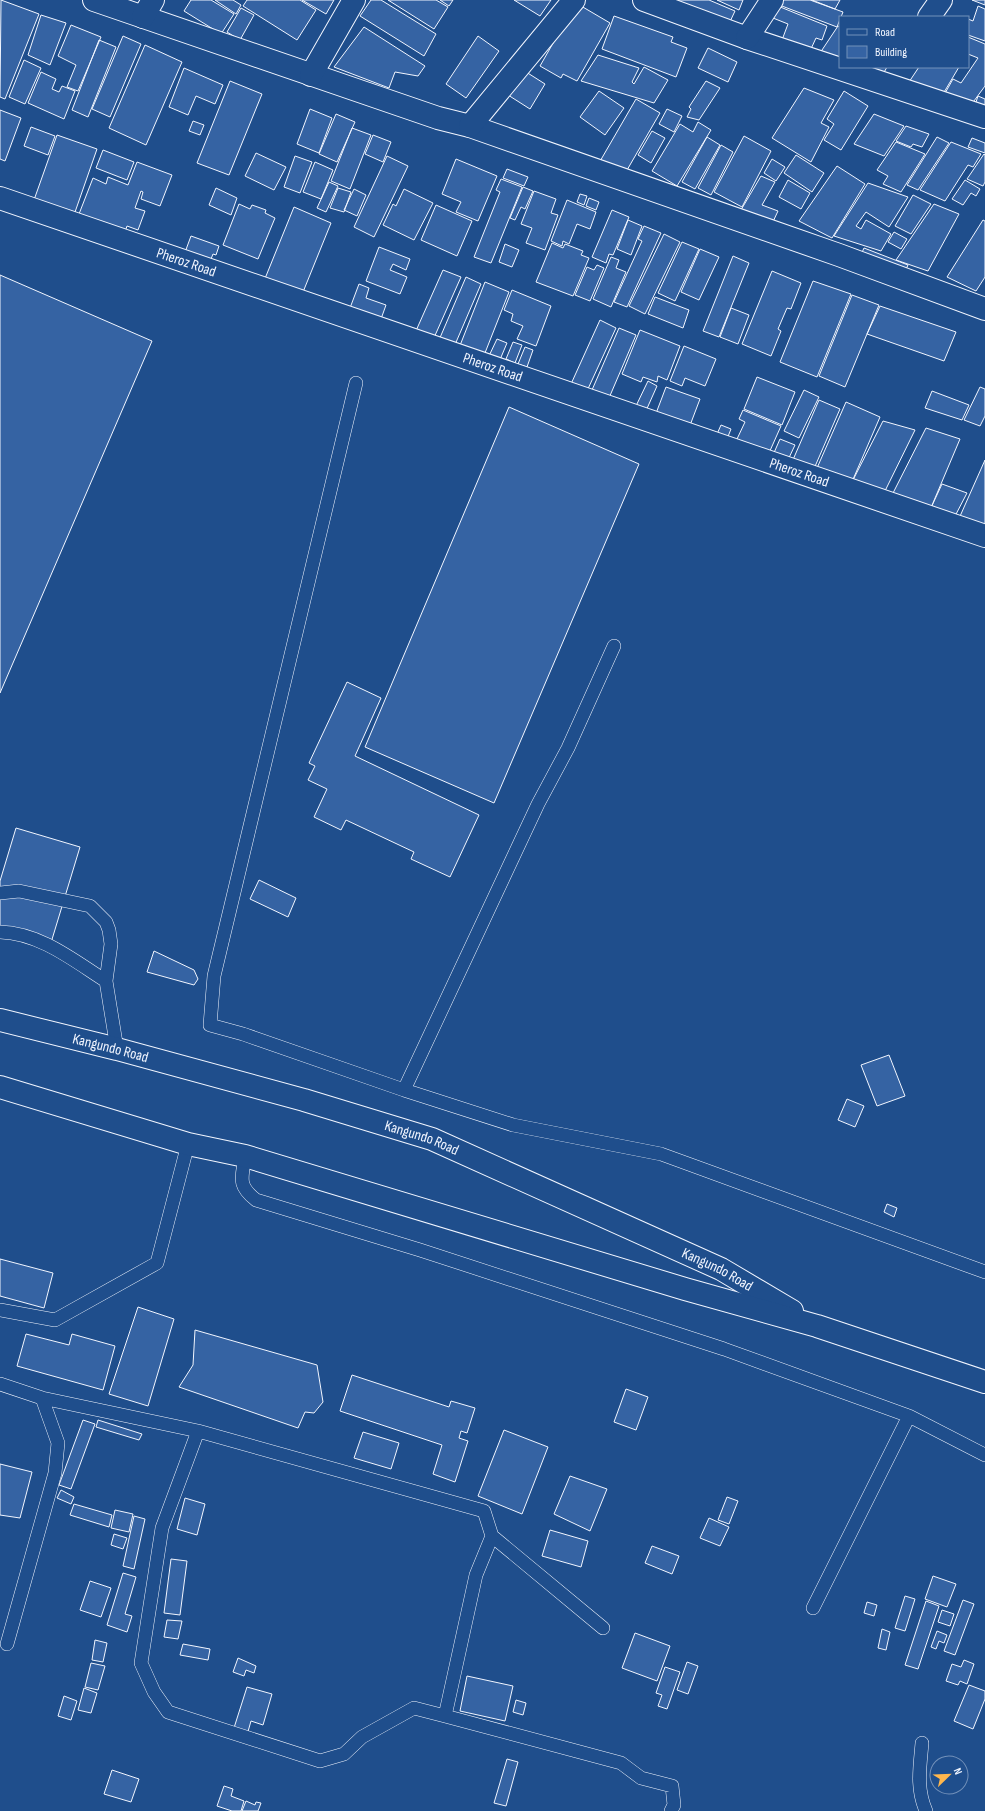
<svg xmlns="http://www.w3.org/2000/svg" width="985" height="1811" viewBox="0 0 985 1811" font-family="'Sofia Sans Condensed',sans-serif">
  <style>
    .building { fill: #3563a3; stroke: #f2f6ff }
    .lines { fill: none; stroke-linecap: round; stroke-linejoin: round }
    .lane-casing { stroke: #f2f6ff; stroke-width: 14 }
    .street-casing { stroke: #f2f6ff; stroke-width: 24 }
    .highway-casing { stroke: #f2f6ff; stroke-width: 24 }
    .lane { stroke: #1f4e8c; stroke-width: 13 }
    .street { stroke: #1f4e8c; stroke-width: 22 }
    .highway { stroke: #1f4e8c; stroke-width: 22 }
    .labels { text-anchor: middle; stroke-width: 3; stroke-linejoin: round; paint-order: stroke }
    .street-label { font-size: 15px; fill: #f2f6ff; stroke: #1f4e8c }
  </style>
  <rect width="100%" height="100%" fill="#1f4e8c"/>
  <path class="building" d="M1 0 39 14 5 99 0 97Z
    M191 0H211L234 14 221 34 184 11Z
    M215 0H233L241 5 236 14Z
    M247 0H300L316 10 297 40 243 6Z
    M302 0H334L326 14Z
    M371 0H381L436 34 424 56 360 16Z
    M388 0H436L448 7 434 29Z
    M440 0H453L449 6Z
    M514 0H551L540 16Z
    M665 0H709L735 11 727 28Z
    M717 0H743L739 10Z
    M775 0H810L843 12 837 27 774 3Z
    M812 0H840L835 9Z
    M972 0H985V5Z
    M576 3 610 23 577 81 563 74 561 78 540 66Z
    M773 4 827 26 822 40 816 38 810 51 782 40 788 24 768 16Z
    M978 6 985 9V41L968 35V19L973 21Z
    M241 8 254 15 240 40 227 32Z
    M41 15 66 23 50 65 28 55Z
    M614 16 673 37 671 42 687 48 676 77 602 49Z
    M71 25 101 37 78 91 67 87 76 65 58 56Z
    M838 26 840 27V60L820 53Z
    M364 27 425 66 418 76 395 72 389 88 334 67Z
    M123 36 141 44 110 117 92 109Z
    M478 36 499 51 466 98 446 84Z
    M968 37 985 44V86L971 105 944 95 953 79 961 83 978 58 968 54Z
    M99 40 116 47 88 117 72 110Z
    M145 45 182 62 146 145 109 128Z
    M708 48 737 62 728 82 698 68Z
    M598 55 639 68 632 82 634 84 644 67 668 80 654 103 581 81Z
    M24 60 41 68 25 104 9 97Z
    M858 67H887L882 76Z
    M919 67H959L943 94 909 82Z
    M184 68 223 85 215 104 196 96 188 115 169 107Z
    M523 70 545 84 530 109 508 95Z
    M41 72 56 79 52 89 59 92 62 86 75 91 64 119 28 103Z
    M230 81 262 94 229 175 197 163Z
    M706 81 720 88 699 120 687 117 691 109 689 107Z
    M804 88 834 100 821 123 829 127 811 162 772 138Z
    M599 91 624 108 605 135 580 117Z
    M844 91 868 106 841 150 824 140 834 124 827 119Z
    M978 96 985 99V109L975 105Z
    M636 99 660 113 623 177 599 163Z
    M310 109 332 118 319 153 297 144Z
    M667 109 682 116 674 132 659 124Z
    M0 110 21 118 5 161 0 159Z
    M336 114 355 122 337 162 319 154Z
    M874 114 904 126 884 156 854 144Z
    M193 121 204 125 200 135 189 131Z
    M698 122 711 130 677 186 652 171 680 124 693 132Z
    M906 126 929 134 922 147 913 144 911 147 896 141Z
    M31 127 55 136 48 155 24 146Z
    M352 128 371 135 350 189 331 181Z
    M652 131 665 138 651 163 638 155Z
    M57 135 97 149 74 215 34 200Z
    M373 135 391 142 383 162 365 154Z
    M744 136 771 151 742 207 714 192Z
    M707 137 720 145 695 189 682 182Z
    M937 137 949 143 918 190 907 185Z
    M972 138 985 143V153L968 147Z
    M896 142 925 154 901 192 883 184 888 176 877 170Z
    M951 142 981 154 973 167 968 165 945 201 920 190Z
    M721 145 733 152 711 195 698 188Z
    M103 150 134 162 127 180 96 168Z
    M256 153 286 167 274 190 245 176Z
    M984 154 985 155V182L983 186 967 179Z
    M796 155 824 173 812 192 784 173Z
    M295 156 312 162 300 193 284 187Z
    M387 156 408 166 374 237 354 227Z
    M456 159 497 176 478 221 456 212 461 202 442 194Z
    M772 159 785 167 776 181 764 173Z
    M137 162 172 175 160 206 141 199 143 192 141 191 135 208 145 211 138 230 127 226 125 232 79 214 93 178 106 184 108 177 128 185Z
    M315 162 333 170 321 199 303 192Z
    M837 166 865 184 832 238 799 221Z
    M507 169 528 177 524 186 503 178Z
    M761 176 775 182 762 205 778 211 771 226 738 215Z
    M501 179 522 187 491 263 474 257 500 192 496 190Z
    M788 180 810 193 801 209 779 197Z
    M965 180 980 189 976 196 971 193 963 205 952 199Z
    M329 182 338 186 326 212 317 208Z
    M868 183 908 197 889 227 866 212 856 226 861 229 866 220 891 234 881 251 834 236Z
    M523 187 533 191 525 209 521 207 515 220 510 218Z
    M216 188 237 198 231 215 209 205Z
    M338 188 351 192 344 212 330 208Z
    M354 189 366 195 357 216 344 210Z
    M404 189 433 203 414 240 383 225 393 204 396 206Z
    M534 191 556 199 551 213 558 215 545 250 526 243 532 228 521 224Z
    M580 194 587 196 584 205 577 202Z
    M913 195 931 204 911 234 895 226Z
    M589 198 599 202 596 210 586 206Z
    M567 200 596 212 590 229 577 224 569 244 563 241 562 246 551 241Z
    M239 204 250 209 252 205 266 210 265 213 275 218 258 259 223 245Z
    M934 204 959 214 928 271 896 260Z
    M436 205 472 221 457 256 421 240Z
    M294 207 331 223 301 297 264 281Z
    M612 210 629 217 613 255 609 254 606 263 592 257Z
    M628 220 642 226 631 255 617 249Z
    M983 220 985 221V277L976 291 947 277Z
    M644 226 661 233 627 307 614 302 642 241 638 239Z
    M894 232 907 239 901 249 888 242Z
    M664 234 680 242 645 314 629 306Z
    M191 236 219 246 216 255 213 254 209 264 184 255Z
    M682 242 699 249 675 301 658 293Z
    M552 243 563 248 565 244 583 251 581 255 589 258 573 296 536 282Z
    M505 244 519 250 512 267 499 262Z
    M379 247 410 259 406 270 393 264 390 270 407 277 400 294 366 281Z
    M864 248 908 265 903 276 859 259Z
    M700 249 719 257 699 300 681 292Z
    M733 256 749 263 719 337 703 331Z
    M611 257 619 260 616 268 626 272 611 307 593 299Z
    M597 265 604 268 590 301 575 295 587 267 594 270Z
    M443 270 461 277 433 340 415 333Z
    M772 271 801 283 791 309 787 308 778 329 781 331 771 356 742 344Z
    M0 275 152 341 0 693Z
    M466 277 481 284 454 347 439 340Z
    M813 281 851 294 817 377 780 362Z
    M485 282 509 292 483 358 459 348Z
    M359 284 369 288 366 298 386 305 381 319 350 308Z
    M512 290 551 306 536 346 517 339 523 326 511 321 513 314 504 310Z
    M852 295 879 305 845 387 819 376Z
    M655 297 689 310 683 328 648 314Z
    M880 306 956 332 944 361 867 334Z
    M731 308 749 315 738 344 720 337Z
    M600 320 616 328 587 391 571 384Z
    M619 328 636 335 609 398 592 390Z
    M640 330 680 346 667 380 658 376 657 382 643 377 641 382 622 374Z
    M497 339 507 343 499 362 488 358Z
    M513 342 522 345 515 363 506 359Z
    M684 346 716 359 705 386 685 378 682 386 670 381Z
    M525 347 533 350 527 367 518 364Z
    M757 377 795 392 782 425 744 409Z
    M648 381 657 386 645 413 635 408Z
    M666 387 700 399 689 428 655 416Z
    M980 387 985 389V416L980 426 964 420Z
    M804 390 819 397 799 438 784 431Z
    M932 391 969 405 962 420 925 408Z
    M819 400 840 409 813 471 792 462Z
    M846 402 880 417 851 484 817 468Z
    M509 407 639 464 494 803 365 747Z
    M743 410 781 426 769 453 737 439 745 422 739 419Z
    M883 421 915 430 884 493 852 482Z
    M721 425 731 429 727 439 717 434Z
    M926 428 960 439 930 510 891 497Z
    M780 439 795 445 787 462 773 455Z
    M985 460V535L957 523Z
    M942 484 967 493 953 520 930 510Z
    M347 682 381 698 355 756 479 815 450 877 411 859 414 852 346 820 341 830 314 817 327 789 308 780 315 766 309 763Z
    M16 828 80 847 50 946 0 931V881Z
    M259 880 296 898 288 917 250 899Z
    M154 951 194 970 198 979 194 985 147 972Z
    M889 1055 905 1096 877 1106 861 1065Z
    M847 1099 864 1106 855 1127 838 1120Z
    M887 1204 897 1208 894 1217 884 1212Z
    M0 1259 53 1273 44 1308 0 1296Z
    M138 1307 174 1319 148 1406 109 1394Z
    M195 1330 317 1365 323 1402 314 1413 305 1412 298 1428 179 1387 193 1365Z
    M26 1334 69 1345 72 1334 115 1346 103 1390 17 1366Z
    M352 1375 449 1407 451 1401 475 1408 467 1433 461 1431 459 1438 468 1441 455 1482 433 1474 442 1445 340 1411Z
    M626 1389 648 1397 636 1430 614 1422Z
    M83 1420 95 1424 71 1489 59 1485Z
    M98 1420 142 1434 139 1440 96 1427Z
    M504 1430 548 1447 522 1514 478 1496Z
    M363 1432 399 1443 391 1469 354 1458Z
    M0 1464 32 1472 20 1518 0 1515Z
    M570 1476 607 1489 590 1531 554 1514Z
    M61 1490 74 1497 71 1504 57 1498Z
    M727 1497 738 1501 729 1524 718 1520Z
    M185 1498 205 1504 197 1535 177 1529Z
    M74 1504 112 1515 109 1527 70 1515Z
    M115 1510 133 1514 129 1532 111 1528Z
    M134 1516 145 1519 134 1569 123 1566Z
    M709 1518 729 1527 720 1546 700 1538Z
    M550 1530 588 1541 581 1567 542 1556Z
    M114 1534 127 1538 123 1549 111 1545Z
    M652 1546 679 1556 672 1574 645 1563Z
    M171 1559 187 1561 180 1615 164 1613Z
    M123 1573 136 1577 125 1614 132 1616 127 1632 107 1625Z
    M933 1576 956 1584 947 1607 925 1599Z
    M90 1581 111 1588 101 1617 80 1610Z
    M905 1596 915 1599 905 1631 895 1628Z
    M963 1600 974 1604 955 1655 944 1651Z
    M926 1601 939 1606 918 1669 905 1665Z
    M867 1602 877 1605 874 1616 864 1613Z
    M942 1610 954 1614 950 1626 938 1622Z
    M167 1620 182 1621 178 1639 164 1637Z
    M882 1629 890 1632 886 1650 878 1648Z
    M937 1631 947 1635 944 1643 939 1641 936 1649 931 1647Z
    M635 1633 670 1646 657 1681 622 1668Z
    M95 1640 107 1643 103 1662 92 1660Z
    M183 1644 210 1649 208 1660 180 1655Z
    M238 1658 256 1666 254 1673 246 1670 244 1676 233 1672Z
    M964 1660 974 1664 967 1684 960 1681 958 1685 946 1681 952 1664 961 1667Z
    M687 1662 698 1666 688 1694 677 1690Z
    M91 1663 105 1666 98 1690 85 1687Z
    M665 1667 680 1672 667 1709 658 1706 662 1695 656 1693Z
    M467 1676 513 1686 505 1721 460 1711Z
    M969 1685 985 1691V1699L973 1729 954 1721Z
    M247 1687 272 1694 263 1725 251 1721 247 1735 233 1731Z
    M84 1688 97 1693 91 1713 78 1710Z
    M64 1696 77 1701 71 1720 58 1716Z
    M516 1700 526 1703 523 1715 513 1712Z
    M507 1759 518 1762 506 1806 494 1803Z
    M112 1770 139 1779 131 1802 104 1794Z
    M224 1786 233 1789 231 1796 244 1801 241 1811H232L217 1806Z
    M246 1801 255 1805 256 1802 261 1803 258 1811H242Z"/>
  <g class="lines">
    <g class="lane-casing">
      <path id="lane" d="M356 383 214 976 210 1025 243 1034 404 1090 513 1125 661 1154 985 1272
        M0 893 19 891 90 906 106 922 109 930 111 944 106 981 117 1049
        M0 932C40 933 73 960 106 981
        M404 1090 538 804 568 748 614 646
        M245 1156C242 1178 237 1185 256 1200L420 1250 724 1349 909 1416 985 1455
        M0 1310 55 1320 157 1263 188 1144
        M0 1384 42 1398 198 1431 484 1511 492 1536 603 1628
        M198 1431 162 1528 141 1663 154 1692 168 1712 320 1761 344 1754 362 1737 414 1708 445 1716 476 1575 492 1536
        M813 1608 909 1416
        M7 1644 55 1473 58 1443 42 1398
        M445 1716 621 1763 641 1778 672 1786 674 1805 671 1811
        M922 1743C920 1767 916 1788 926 1811"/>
    </g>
    <g class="street-casing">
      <g id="street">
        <path d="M94 0 438 118 470 126 839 255 985 309"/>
        <path d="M644 0 747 38 985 117"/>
        <path d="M143 17 153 0"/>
        <path d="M929 17 941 0"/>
        <path d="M747 38 772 0"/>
        <path d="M311 75 354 0"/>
        <path d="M470 126 574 0"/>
        <path id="s1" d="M0 198 985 536"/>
      </g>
    </g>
    <g class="highway-casing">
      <g id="highway">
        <path id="s2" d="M0 1020 117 1049 304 1100 432 1139 721 1269 792 1311"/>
        <path d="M0 1087 188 1144 245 1156 685 1289 817 1326 985 1382"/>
      </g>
    </g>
    <use href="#lane" class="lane"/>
    <use href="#street" class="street"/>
    <use href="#highway" class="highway"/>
  </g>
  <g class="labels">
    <g class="street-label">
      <text dy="5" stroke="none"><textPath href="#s1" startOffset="197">Pheroz Road</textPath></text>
      <text dy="5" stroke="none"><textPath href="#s1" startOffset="521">Pheroz Road</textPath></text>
      <text dy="5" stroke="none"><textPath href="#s1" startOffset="845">Pheroz Road</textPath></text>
      <text dy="5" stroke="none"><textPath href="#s2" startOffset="114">Kangundo Road</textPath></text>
      <text dy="5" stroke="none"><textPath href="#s2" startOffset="438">Kangundo Road</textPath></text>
      <text dy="5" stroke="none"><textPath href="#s2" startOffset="762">Kangundo Road</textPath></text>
    </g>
  </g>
  <rect x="839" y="16" width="130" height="52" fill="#1f4e8c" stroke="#7391ba"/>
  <rect x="847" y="29" width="20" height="6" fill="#1f4e8c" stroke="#7391ba"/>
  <text x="875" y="36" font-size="12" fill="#f2f6ff">Road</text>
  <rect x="847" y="46" width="20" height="12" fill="#3563a3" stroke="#7391ba"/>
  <text x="875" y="56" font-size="12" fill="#f2f6ff">Building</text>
  <g transform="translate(949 1775) rotate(67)"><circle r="19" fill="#1f4e8c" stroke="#7391ba"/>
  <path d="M0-3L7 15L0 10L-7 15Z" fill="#ffb74d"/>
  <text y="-6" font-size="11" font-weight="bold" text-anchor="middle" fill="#f2f6ff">N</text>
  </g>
</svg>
